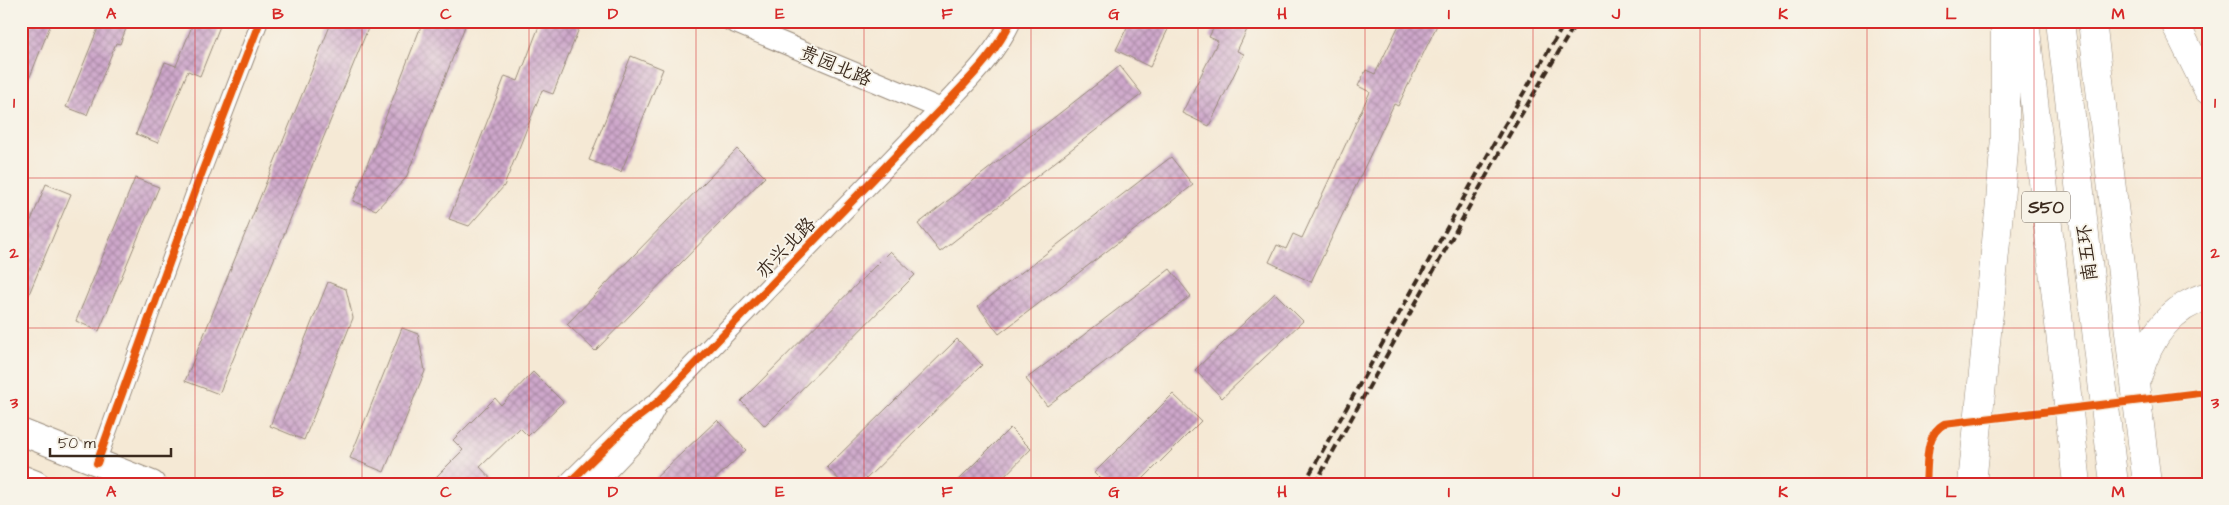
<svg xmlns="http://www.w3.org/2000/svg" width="2229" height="505" viewBox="0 0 2229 505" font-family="'Architects Daughter','LXGW WenKai TC',sans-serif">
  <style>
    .building { fill: url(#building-cross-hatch) }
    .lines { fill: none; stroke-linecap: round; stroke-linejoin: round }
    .minor-casing { stroke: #988a7a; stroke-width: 18 }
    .tertiary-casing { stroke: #988a7a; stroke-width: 22 }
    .primary-casing { stroke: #988a7a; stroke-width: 28 }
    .motorway-casing { stroke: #988a7a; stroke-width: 29 }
    .minor { stroke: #fff; stroke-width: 16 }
    .tertiary { stroke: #fff; stroke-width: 20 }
    .primary { stroke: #fff; stroke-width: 26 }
    .motorway { stroke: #fff; stroke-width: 28 }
    .rail { stroke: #3b2a1e; stroke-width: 4; stroke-dasharray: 8 4; stroke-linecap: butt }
    .cycleway-casing { stroke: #f7f3e8; stroke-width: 11 }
    .cycleway { stroke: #e8590c; stroke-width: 8 }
    .grid { fill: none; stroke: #d62828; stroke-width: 1; stroke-opacity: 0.55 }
    .labels { text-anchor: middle; stroke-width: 4; stroke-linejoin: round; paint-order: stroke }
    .shield { fill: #f7f3e8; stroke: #73665b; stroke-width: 1 }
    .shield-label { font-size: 18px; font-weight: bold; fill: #3b2a1e }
    .street-label { font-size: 19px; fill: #3b2a1e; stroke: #f7f3e8 }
    .neatline { fill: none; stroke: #d62828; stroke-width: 2 }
    .grid-label { font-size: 16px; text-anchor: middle; font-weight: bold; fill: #d62828 }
  </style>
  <defs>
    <pattern id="building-cross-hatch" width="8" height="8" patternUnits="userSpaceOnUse" patternTransform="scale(1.25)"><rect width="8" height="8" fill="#cea7cb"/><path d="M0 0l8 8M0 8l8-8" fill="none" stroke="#a888a4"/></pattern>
  </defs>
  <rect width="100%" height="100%" fill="#f7f3e8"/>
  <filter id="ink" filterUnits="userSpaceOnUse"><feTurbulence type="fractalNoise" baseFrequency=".02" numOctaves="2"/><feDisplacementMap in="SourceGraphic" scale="10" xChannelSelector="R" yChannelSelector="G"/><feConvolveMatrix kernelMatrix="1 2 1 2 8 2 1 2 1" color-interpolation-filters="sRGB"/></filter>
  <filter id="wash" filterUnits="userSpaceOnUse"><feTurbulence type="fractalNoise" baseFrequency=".0096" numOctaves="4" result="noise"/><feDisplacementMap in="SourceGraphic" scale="20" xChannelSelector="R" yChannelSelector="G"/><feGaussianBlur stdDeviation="1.12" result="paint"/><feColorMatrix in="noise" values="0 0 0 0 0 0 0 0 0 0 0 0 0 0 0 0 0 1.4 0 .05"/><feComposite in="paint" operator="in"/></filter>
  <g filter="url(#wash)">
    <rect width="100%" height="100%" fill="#f5e9d5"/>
    <g id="blocks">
      <path class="building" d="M25 21H52L22 97 21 32Z
        M101 21H129L120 44 116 43 87 115 66 107Z
        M194 21H222L200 76 188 71 158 143 136 134 165 62 176 66Z
        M332 21H371L219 394 185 381Z
        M423 21H467L406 178 376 210 353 201Z
        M541 21H582L553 94 542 90 504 186 469 226 449 219 505 76 518 81Z
        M1130 21H1172L1150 67 1116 50Z
        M1217 21H1251L1237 51 1244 54 1209 126 1182 113 1218 41 1209 37Z
        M1401 21H1439L1398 106 1394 104 1311 282 1269 262 1277 245 1286 249 1293 234 1302 238 1370 92 1358 86 1366 70 1375 74Z
        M631 56 663 69 621 172 589 160Z
        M1120 66 1142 94 940 252 918 224Z
        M737 149 765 177 595 351 567 324Z
        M1171 157 1193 185 999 334 978 306Z
        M135 178 159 187 99 331 76 321Z
        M46 184 71 194 21 313V245Z
        M890 251 915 275 765 426 741 401Z
        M1170 269 1191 296 1047 406 1026 379Z
        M328 282 346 289 353 318 304 440 270 426Z
        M1275 293 1303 321 1222 398 1195 370Z
        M402 328 418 334 425 371 384 472 350 458Z
        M957 339 982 365 861 484H843L827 467Z
        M533 372 563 402 528 436 520 428 480 467 496 484H429L463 450 453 440 495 398 501 405Z
        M1173 394 1201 421 1138 484H1105L1094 473Z
        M717 420 746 450 710 484H649Z
        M1010 428 1031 449 997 484H954Z"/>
    </g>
  </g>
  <g filter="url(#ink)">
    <use href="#blocks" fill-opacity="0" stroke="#988a7a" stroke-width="1"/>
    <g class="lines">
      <g class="minor-casing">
        <path id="minor" d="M97 463 199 180 260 21"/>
      </g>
      <g class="tertiary-casing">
        <path id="tertiary" d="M731 21 941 109
          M568 484 629 424 658 402 941 109C966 82 995 55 1011 21
          M594 484 640 436 655 408"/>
      </g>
      <g class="primary-casing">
        <path id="primary" d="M21 432 152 484
          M21 478 36 484"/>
      </g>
      <g class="motorway-casing">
        <path id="motorway" d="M2025 21 2077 484
          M2060 21 2114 484
          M2092 21 2147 484
          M2174 21 2208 90
          M2138 376C2148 340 2169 307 2208 296
          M1972 484 2000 202 2005 137V21"/>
      </g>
      <use href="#minor" class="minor"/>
      <use href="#tertiary" class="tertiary"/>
      <use href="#primary" class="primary"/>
      <use href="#motorway" class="motorway"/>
      <path class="rail" d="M1304 484 1500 133 1566 21
        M1315 484 1508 137 1577 21"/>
      <g class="cycleway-casing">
        <path id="cycleway" d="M97 463 199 180 260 21
          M568 484 629 424 658 402 941 109C966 82 995 55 1011 21
          M1926 484C1928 463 1924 435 1944 424L2208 392"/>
      </g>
      <use href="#cycleway" class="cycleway"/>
    </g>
  </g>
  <path class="grid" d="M195 21V484M362 21V484M529 21V484M696 21V484M864 21V484M1031 21V484M1198 21V484M1365 21V484M1533 21V484M1700 21V484M1867 21V484M2034 21V484M21 178H2208M21 328H2208"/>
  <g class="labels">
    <rect class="shield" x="2022" y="191.5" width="48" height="31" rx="4"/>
    <g class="shield-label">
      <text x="2046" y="213">S50</text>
    </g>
    <g class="street-label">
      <text transform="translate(836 65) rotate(23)" y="7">贵园北路</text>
      <text transform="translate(785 247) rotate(-46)" y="7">亦兴北路</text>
      <text transform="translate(2086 253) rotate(-97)" y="7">南五环</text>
    </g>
  </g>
  <rect width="2229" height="505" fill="none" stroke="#f7f3e8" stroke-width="55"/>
  <path d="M50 448v8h121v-8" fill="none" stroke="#3b2a1e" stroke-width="2.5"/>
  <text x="58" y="448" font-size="15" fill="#3b2a1e" stroke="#f7f3e8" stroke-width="4" paint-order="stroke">50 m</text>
  <rect x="28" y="28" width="2174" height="450" class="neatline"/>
  <g class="grid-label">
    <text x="111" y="19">A</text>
    <text x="278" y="19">B</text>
    <text x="446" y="19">C</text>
    <text x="613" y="19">D</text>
    <text x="780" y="19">E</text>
    <text x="947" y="19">F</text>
    <text x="1114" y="19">G</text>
    <text x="1282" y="19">H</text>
    <text x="1449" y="19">I</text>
    <text x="1616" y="19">J</text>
    <text x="1783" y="19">K</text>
    <text x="1951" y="19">L</text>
    <text x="2118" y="19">M</text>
    <text x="14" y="108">1</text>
    <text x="2215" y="108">1</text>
    <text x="14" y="258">2</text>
    <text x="2215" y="258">2</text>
    <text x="14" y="408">3</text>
    <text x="2215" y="408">3</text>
    <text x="111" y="497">A</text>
    <text x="278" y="497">B</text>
    <text x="446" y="497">C</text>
    <text x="613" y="497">D</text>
    <text x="780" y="497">E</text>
    <text x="947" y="497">F</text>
    <text x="1114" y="497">G</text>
    <text x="1282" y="497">H</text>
    <text x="1449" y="497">I</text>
    <text x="1616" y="497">J</text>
    <text x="1783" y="497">K</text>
    <text x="1951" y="497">L</text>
    <text x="2118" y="497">M</text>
  </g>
</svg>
